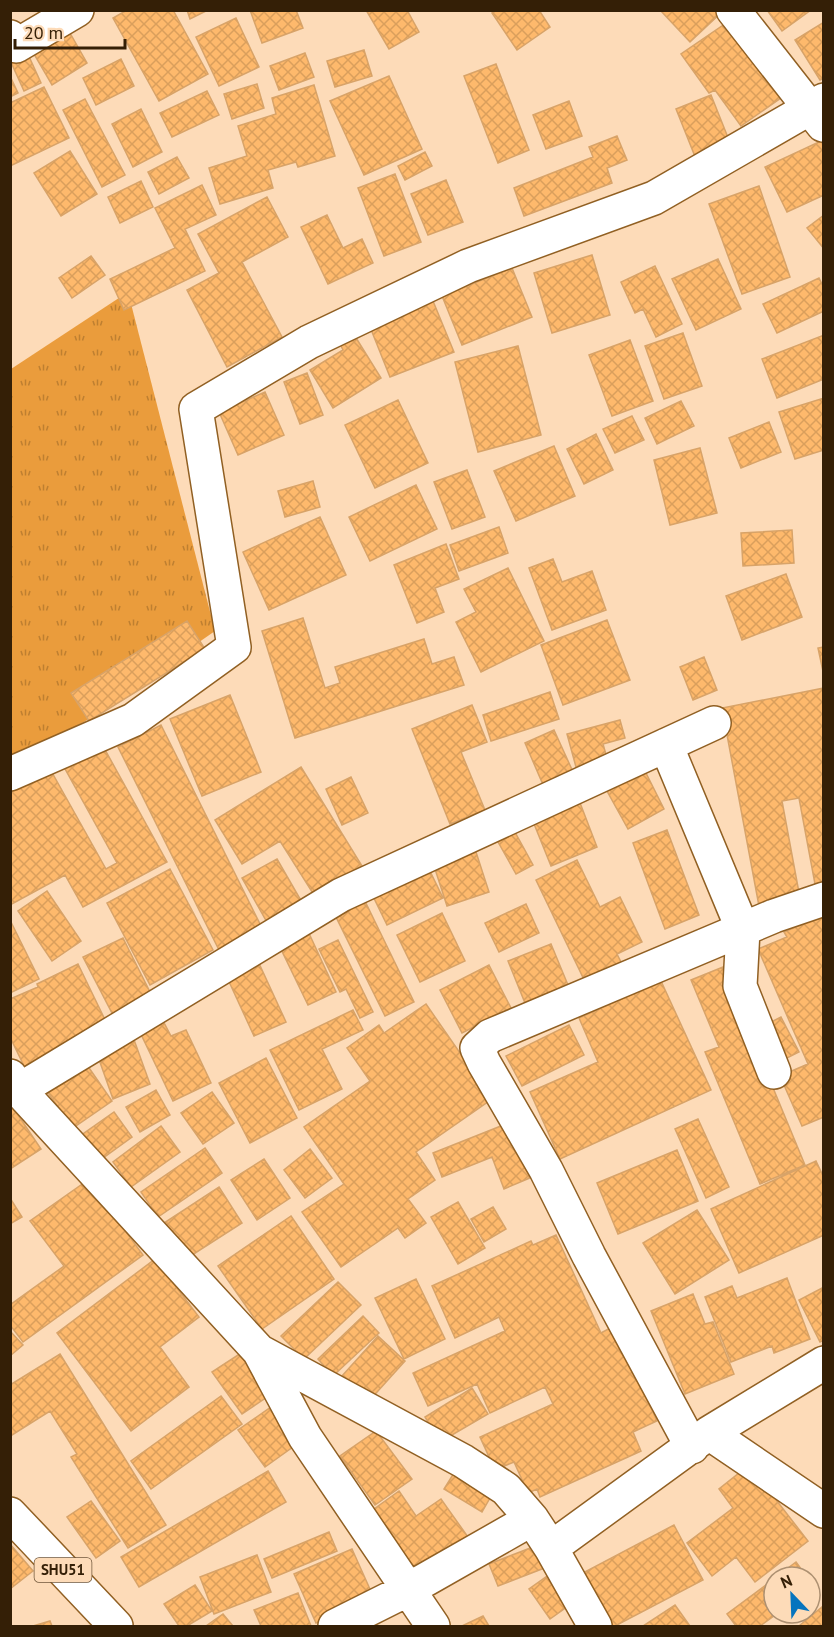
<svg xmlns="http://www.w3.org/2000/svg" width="834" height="1637" viewBox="0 0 834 1637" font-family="'PT Sans',sans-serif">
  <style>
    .park { fill: url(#park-tufts) }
    .building { fill: url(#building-cross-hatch); stroke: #d8a368; stroke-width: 1.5 }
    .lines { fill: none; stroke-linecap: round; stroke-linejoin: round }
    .minor-casing { stroke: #916023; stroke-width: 36 }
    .major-casing { stroke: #916023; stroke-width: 36 }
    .minor { stroke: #fff; stroke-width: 33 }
    .major { stroke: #fff; stroke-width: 33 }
    .labels { text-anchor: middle; stroke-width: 6; stroke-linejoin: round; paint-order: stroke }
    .shield { fill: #fddbb8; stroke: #70573b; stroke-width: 1.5 }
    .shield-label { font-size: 15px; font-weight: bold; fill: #341f06 }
  </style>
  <defs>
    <pattern id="park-tufts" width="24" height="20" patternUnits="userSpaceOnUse" patternTransform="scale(1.5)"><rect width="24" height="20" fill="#ea9c3c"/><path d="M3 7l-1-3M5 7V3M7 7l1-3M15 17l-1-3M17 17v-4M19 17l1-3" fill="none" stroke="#be7f30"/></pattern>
    <pattern id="building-cross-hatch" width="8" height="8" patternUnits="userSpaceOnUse" patternTransform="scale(1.5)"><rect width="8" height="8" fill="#feb96c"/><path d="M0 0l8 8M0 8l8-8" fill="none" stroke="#da9f5c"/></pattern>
  </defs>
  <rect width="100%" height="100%" fill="#fddbb8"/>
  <path class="park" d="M128 292 215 631 84 722 11 759V369Z"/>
  <path class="building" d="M127 10H173L208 74 159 101 113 18Z
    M187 10H208L190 19Z
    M250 10H296L303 28 262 43Z
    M366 10H407L419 32 389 49Z
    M497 10H539L550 27 517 50 492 13Z
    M663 10H724L690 42 662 12Z
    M767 10H811L782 31Z
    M735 17 788 93 741 126 715 90 709 93 681 54Z
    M236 18 259 67 219 86 196 37Z
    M824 22V78L820 80 795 40Z
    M70 33 87 63 52 85 34 54Z
    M364 50 372 76 335 87 327 61Z
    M27 52 41 83 24 91 10 60Z
    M305 53 314 77 279 90 270 66Z
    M121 59 134 86 96 105 83 78Z
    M496 64 529 150 498 163 464 76Z
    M10 76 18 93 10 97Z
    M389 76 422 149 364 175 330 101Z
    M257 84 264 108 232 119 224 94Z
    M314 85 335 156 298 167 296 162 268 170 273 188 220 204 209 168 247 156 238 126 276 114 272 98Z
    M44 87 69 138 10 166V103Z
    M207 91 219 115 172 137 160 113Z
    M711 95 733 150 698 164 676 109Z
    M85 99 125 175 102 187 63 110Z
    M569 101 582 136 546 149 533 115Z
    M141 109 162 152 133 167 112 124Z
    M617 136 627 160 607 168 612 183 524 216 514 188 593 157 589 147Z
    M821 141 824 147V195L787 212 765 167Z
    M70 151 97 194 61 216 34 173Z
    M425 152 432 166 405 180 398 166Z
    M177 157 189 178 159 194 148 172Z
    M395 174 421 242 384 256 358 188Z
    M446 180 463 222 428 235 411 194Z
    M141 181 153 207 120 223 108 197Z
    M202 185 216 215 185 229 205 271 124 310 110 279 175 248 155 208Z
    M759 186 790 277 742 294 709 204Z
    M267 197 288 237 242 262 282 337 227 367 187 290 219 273 198 234Z
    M327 215 343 248 362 239 373 263 328 284 301 227Z
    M824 215V249L807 228Z
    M592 255 610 315 552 333 534 273Z
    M91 256 105 275 72 298 59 278Z
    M718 259 741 309 696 330 672 279Z
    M655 266 682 324 656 337 643 309 635 313 621 282Z
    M512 268 532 317 462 345 442 296Z
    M819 278 824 288V311L777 333 763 304Z
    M433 301 454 352 390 377 370 327Z
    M353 333 381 378 333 408 310 370 343 350 339 342Z
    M683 333 702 386 664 399 645 346Z
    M824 335V379L777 398 762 359Z
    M630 340 653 401 612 416 589 355Z
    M518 346 541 435 478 452 455 362Z
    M307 373 323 415 300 424 284 382Z
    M265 392 284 435 238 455 219 412Z
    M824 398V450L795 459 779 412Z
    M398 400 428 463 375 488 345 425Z
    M681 401 694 426 657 444 645 418Z
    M632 416 644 440 615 453 603 429Z
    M769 422 781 452 741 468 729 438Z
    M596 434 613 470 584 484 567 449Z
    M554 446 575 496 516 521 494 471Z
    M700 448 717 513 670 525 654 460Z
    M467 470 485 517 452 529 434 482Z
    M313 481 320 507 285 517 278 491Z
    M416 485 437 529 370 561 349 517Z
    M320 517 346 575 269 610 243 552Z
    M499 527 508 553 459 571 450 545Z
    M792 530 794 563 743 566 741 533Z
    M446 544 459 579 435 588 444 612 417 623 394 565Z
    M553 559 562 582 592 571 606 610 552 630 529 568Z
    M508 568 544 641 481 672 456 622 476 612 464 589Z
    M786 574 802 617 742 640 726 596Z
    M303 618 325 688 340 683 335 667 424 639 432 664 454 657 464 685 295 738 262 631Z
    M607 620 630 680 563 705 541 645Z
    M187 621 205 649 89 721 71 693Z
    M824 647V676L818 648Z
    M704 657 717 690 693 700 680 667Z
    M824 688V882L815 884 799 798 782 801 800 898 759 906 722 708Z
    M550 692 559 719 491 741 483 715Z
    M230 695 261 772 202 796 170 719Z
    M472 705 487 742 461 752 485 810 450 824 412 729Z
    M620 720 625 738 603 744 607 758 576 767 567 734Z
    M161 725 264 932 221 954 118 747Z
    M554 730 574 774 544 787 525 743Z
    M103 746 167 862 83 907 65 875 10 905V791L50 769 106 869 117 863 64 767Z
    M301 767 362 866 314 895 280 841 242 864 215 820Z
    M645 771 664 809 628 829 607 791Z
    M351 777 368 813 342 825 326 789Z
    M577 795 597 847 551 866 530 814Z
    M510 823 533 865 516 874 493 833Z
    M667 830 699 915 665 929 633 843Z
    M476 852 489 892 447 906 434 866Z
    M277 859 303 904 268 924 242 878Z
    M577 860 600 907 620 897 642 942 617 954 627 974 590 992 536 880Z
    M427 865 443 898 387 925 371 892Z
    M170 869 213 950 150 985 107 903Z
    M47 891 81 941 52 961 18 911Z
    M363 897 414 1002 385 1016 333 911Z
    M526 904 539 933 499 952 485 923Z
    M442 913 465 961 420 982 397 935Z
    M824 915V1117L802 1126 780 1076 808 1064 758 949 787 937 784 932Z
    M11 922 39 979 10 993V922Z
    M307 929 336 992 308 1005 278 943Z
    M123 938 152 996 113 1015 83 957Z
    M338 940 373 1012 360 1018 346 989 340 992 319 949Z
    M551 944 568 985 525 1003 508 961Z
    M257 959 286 1022 254 1036 225 973Z
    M78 964 109 1028 25 1068 10 1037V999L38 987 37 984Z
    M489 965 511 1008 462 1033 440 990Z
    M723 967 805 1165 760 1184 705 1052 719 1047 691 980Z
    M661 981 711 1090 560 1159 530 1092 598 1062 579 1018Z
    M426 1004 492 1099 416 1152 435 1180 408 1199 426 1223 405 1238 398 1228 341 1267 302 1212 344 1184 304 1127 370 1081 347 1048 379 1025 384 1033Z
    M353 1010 363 1030 322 1049 342 1089 299 1110 270 1050Z
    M161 1017 171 1036 186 1030 211 1083 173 1101 138 1028Z
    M781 1017 799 1052 781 1061 763 1026Z
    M569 1025 584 1055 522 1086 506 1056Z
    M133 1037 150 1084 113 1099 96 1051Z
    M266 1058 297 1118 250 1143 219 1083Z
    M85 1062 112 1101 73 1128 46 1090Z
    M156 1090 170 1115 140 1132 126 1107Z
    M212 1092 234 1123 203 1144 181 1113Z
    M10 1103 41 1149 10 1169Z
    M114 1112 132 1137 99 1161 80 1136Z
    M698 1119 729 1187 706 1198 675 1129Z
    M511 1122 532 1177 504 1189 492 1157 442 1177 433 1153Z
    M161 1126 180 1152 131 1187 113 1162Z
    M205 1148 222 1173 158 1217 141 1192Z
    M310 1149 332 1178 305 1198 284 1170Z
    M677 1150 698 1201 618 1234 597 1183Z
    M264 1159 290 1198 257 1220 231 1180Z
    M816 1161 824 1178V1235L739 1273 711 1209Z
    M88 1180 143 1255 23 1342 10 1325V1305L64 1266 30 1221Z
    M219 1187 242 1223 186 1259 164 1223Z
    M10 1198 22 1217 10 1224Z
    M458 1202 485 1248 458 1264 431 1217Z
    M493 1207 506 1229 484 1242 471 1219Z
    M697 1210 729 1260 675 1294 643 1243Z
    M291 1216 334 1279 262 1329 218 1266Z
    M556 1235 601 1333 614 1326 657 1421 633 1432 641 1451 540 1497 537 1489 528 1493 514 1462 495 1470 480 1437 553 1404 545 1387 490 1413 477 1384 428 1406 413 1373 505 1331 499 1317 455 1338 432 1286 531 1241 533 1245Z
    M155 1259 199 1317 160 1347 189 1387 131 1431 57 1333Z
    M787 1278 810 1339 774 1353 772 1346 731 1362 705 1297 732 1286 737 1298Z
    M416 1279 445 1339 404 1359 375 1298Z
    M338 1282 361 1305 304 1359 281 1336Z
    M824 1287V1340L820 1342 799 1300Z
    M693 1294 705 1324 713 1322 734 1374 685 1394 651 1311Z
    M363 1316 379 1333 333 1376 318 1359Z
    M10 1331 23 1345 10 1356Z
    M378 1336 405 1361 369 1401 342 1376Z
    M241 1353 270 1395 242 1414 212 1372Z
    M60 1354 166 1525 128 1548 71 1457 77 1454 50 1411 12 1435 10 1433V1385Z
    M472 1388 488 1414 440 1442 425 1417Z
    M221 1396 242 1424 151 1489 131 1461Z
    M278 1402 304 1439 265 1467 238 1430Z
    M376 1431 412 1479 375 1505 340 1456Z
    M749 1465 808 1541 755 1582 736 1557 712 1576 687 1543 733 1508 719 1489Z
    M457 1468 494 1491 482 1512 444 1489Z
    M268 1471 286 1502 139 1587 121 1557Z
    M399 1491 416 1516 441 1499 473 1544 419 1582 370 1512Z
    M91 1501 120 1541 96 1558 67 1517Z
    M674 1525 703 1580 615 1626H606L579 1575Z
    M329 1532 337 1551 272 1578 264 1559Z
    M10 1544 33 1571 10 1589Z
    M538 1545 547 1567 498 1586 489 1564Z
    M352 1549 374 1598 316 1623 294 1574Z
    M257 1555 271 1592 214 1614 200 1577Z
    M796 1562 807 1577H776Z
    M550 1574 571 1604 550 1619 529 1589Z
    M774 1579V1613H778L760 1626H736L727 1614Z
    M195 1585 212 1611 187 1626H179L164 1604Z
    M298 1593 311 1626H261L254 1610Z
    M675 1605 690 1626H643Z
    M822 1607 824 1626H799Z
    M223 1614 233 1626H206Z
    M483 1616 489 1626H462Z
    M50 1621 52 1626H33Z"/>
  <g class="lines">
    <g class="minor-casing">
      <path id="minor" d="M733 10 823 125
        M10 37 16 46 77 10
        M666 745 743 930 740 986 774 1072
        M10 774 133 720 234 647 196 409 309 342 468 266 654 198 824 100
        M10 1076 19 1090 259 1351 305 1437 433 1626
        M19 1090 341 895 714 723
        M259 1351 463 1461 506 1489 532 1519 551 1548 595 1626
        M709 1433 824 1511
        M692 1447 589 1256 546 1170 484 1063 477 1048 490 1036 774 916 824 899
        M551 1548 709 1433 824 1363
        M335 1626 409 1589 532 1519"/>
    </g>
    <g class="major-casing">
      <path id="major" d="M10 1514 116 1626"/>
    </g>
    <use href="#minor" class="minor"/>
    <use href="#major" class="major"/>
  </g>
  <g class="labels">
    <rect class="shield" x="34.5" y="1558" width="57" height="24" rx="4.5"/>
    <g class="shield-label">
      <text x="63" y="1575">SHU51</text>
    </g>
  </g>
  <rect width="834" height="1637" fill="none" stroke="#341f06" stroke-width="24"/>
  <g transform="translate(792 1595) rotate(337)"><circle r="28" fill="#fddbb8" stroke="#ad9071" stroke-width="1.5"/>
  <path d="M0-4.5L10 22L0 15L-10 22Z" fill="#0674be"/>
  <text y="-9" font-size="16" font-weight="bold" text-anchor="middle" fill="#341f06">N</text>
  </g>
  <path d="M15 39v9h110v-9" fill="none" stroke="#341f06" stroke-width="3"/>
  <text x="24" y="39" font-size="18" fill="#341f06" stroke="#fddbb8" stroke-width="4.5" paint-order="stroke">20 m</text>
</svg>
